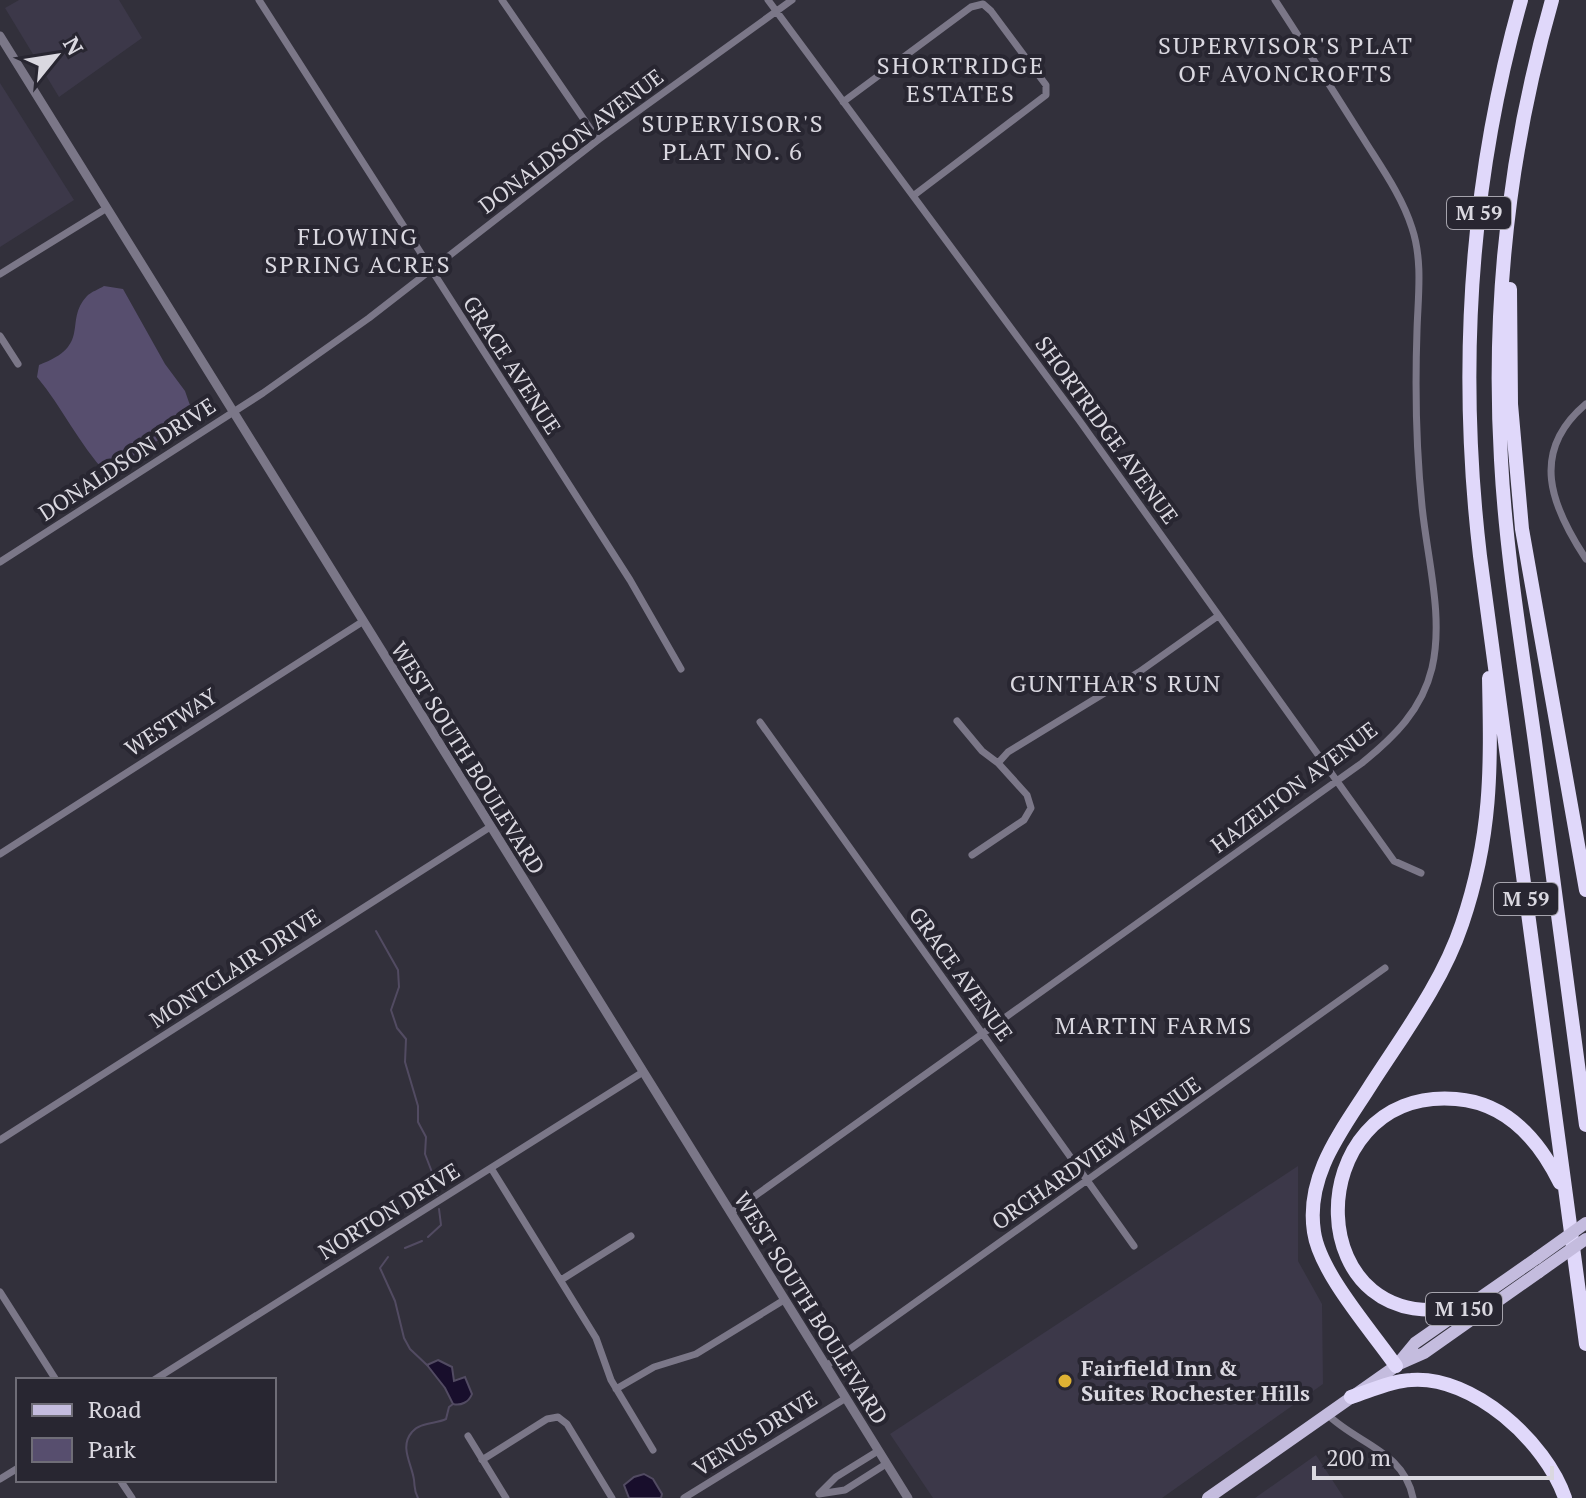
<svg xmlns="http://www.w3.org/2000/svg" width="1586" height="1498" viewBox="0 0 1586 1498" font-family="'PT Serif',serif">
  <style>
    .built { fill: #3c3849 }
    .green { fill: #574e6e }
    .water { fill: #180e2c; stroke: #524b62; stroke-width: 2 }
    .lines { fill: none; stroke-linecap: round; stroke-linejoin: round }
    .stream { stroke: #524b62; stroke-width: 2 }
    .minor { stroke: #7b7788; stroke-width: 7 }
    .tertiary { stroke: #7b7788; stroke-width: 9 }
    .primary { stroke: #c4bcde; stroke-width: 12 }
    .motorway { stroke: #e0d8fa; stroke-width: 14 }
    .primary-bridge { stroke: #c4bcde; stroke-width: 12 }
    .poi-dot { fill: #deb133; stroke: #282631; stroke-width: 3 }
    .labels { text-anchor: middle; stroke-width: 8; stroke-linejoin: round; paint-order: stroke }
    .shield { fill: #282631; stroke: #a5a3ac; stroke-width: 2 }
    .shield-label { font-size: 20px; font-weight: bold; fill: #dad8e0 }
    .street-label { font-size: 22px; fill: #dad8e0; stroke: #282631 }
    .poi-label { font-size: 22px; font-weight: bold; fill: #dad8e0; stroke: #282631; text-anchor: start }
    .neighbourhood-label { font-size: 24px; letter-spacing: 2px; fill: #dad8e0; stroke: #282631 }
  </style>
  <rect width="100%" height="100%" fill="#32303b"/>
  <path class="built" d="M19 0H119L142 38 59 97 5 8Z
    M0 83 74 200 0 247Z
    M1298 1166V1261L1322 1304 1323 1384 1162 1498H933L890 1434Z
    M1316 1455 1344 1498H1255Z"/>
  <path class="green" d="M104 286 123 289 165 364 185 391 192 411 176 429 106 473C79 444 62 407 37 377L39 365C93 345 63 322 87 296 91 292 99 289 104 286Z"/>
  <path class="water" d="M438 1360 452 1367 454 1381 465 1377 472 1394C469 1402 461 1406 453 1404L445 1388 427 1365Z
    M644 1474 653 1479 662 1494 661 1498H629L624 1485 634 1477Z"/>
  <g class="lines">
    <path class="stream" d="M376 931 398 970 399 987 391 1010 397 1028 406 1039 405 1062 418 1106V1122L426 1137 425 1154 435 1180 437 1195
      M428 1237 441 1225 439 1209
      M405 1248 422 1241
      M388 1257 380 1268 395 1301 404 1338 410 1349 428 1366
      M418 1498C414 1491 415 1488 414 1480 412 1464 399 1447 412 1432 420 1422 436 1424 446 1419L449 1407 453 1404"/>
    <path class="minor" d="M259 0 630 580 681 669
      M502 0 598 140
      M768 0 1079 420 1394 861 1421 873
      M843 102 971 7 983 4 991 11 1046 85V95L913 196
      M0 274 107 208
      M0 336 18 364
      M1586 404C1529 452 1551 506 1586 559
      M0 562 263 393 369 318 598 140 792 0
      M957 721 982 751 998 763
      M760 722 1134 1246
      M0 854 362 622
      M972 855 1024 820 1031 808 1027 795 998 763 1008 752 1139 672 1218 616
      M0 1140 490 827
      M491 1168 596 1338 611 1380 653 1450
      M731 1213 1362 763C1394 737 1422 710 1432 668 1444 616 1427 558 1422 506 1416 448 1415 388 1417 330 1418 297 1423 261 1412 228 1402 196 1381 167 1363 138 1334 92 1305 46 1275 0
      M561 1280 631 1236
      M0 1292 56 1380
      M826 1366 1385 968
      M154 1380 643 1072
      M616 1389 654 1367 696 1354 784 1300
      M1327 1414C1357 1444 1404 1451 1413 1498
      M468 1436 506 1498
      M878 1451 836 1477 819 1494 845 1490 886 1464
      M482 1460 547 1419 558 1417 567 1424 612 1498
      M0 1479 18 1468
      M120 1480 132 1498
      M684 1498 846 1398"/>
    <path class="tertiary" d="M0 36 908 1498"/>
    <path class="primary" d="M1399 1364 1424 1353 1539 1272
      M1208 1498 1396 1366 1415 1343 1537 1258"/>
    <path class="motorway" d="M1521 0C1470 181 1458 369 1480 556L1586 1344
      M1552 0C1509 150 1492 305 1501 460 1506 554 1522 648 1535 742 1552 870 1569 997 1586 1125
      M1510 289 1511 404 1522 529 1586 890
      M1471 1304C1296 1352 1296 1086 1456 1099 1507 1103 1539 1140 1560 1183
      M1396 1366C1371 1330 1320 1273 1314 1232 1305 1174 1344 1128 1372 1083 1405 1032 1443 981 1462 924 1492 836 1491 769 1489 678
      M1351 1397C1370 1391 1391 1381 1411 1380 1473 1375 1546 1442 1565 1498"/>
    <path class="primary-bridge" d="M1537 1258 1586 1223
      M1539 1272 1586 1239"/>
  </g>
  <circle class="poi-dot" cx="1065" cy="1381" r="8"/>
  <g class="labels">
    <g class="shield">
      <rect x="1447" y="197" width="64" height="32" rx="6"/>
      <rect x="1494" y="883" width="64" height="32" rx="6"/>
      <rect x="1426" y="1293" width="76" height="32" rx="6"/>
    </g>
    <g class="shield-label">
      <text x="1479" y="220">M 59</text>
      <text x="1526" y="906">M 59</text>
      <text x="1464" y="1316">M 150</text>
    </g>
    <g class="street-label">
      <text transform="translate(571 141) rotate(-37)" y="8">DONALDSON AVENUE</text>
      <text transform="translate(512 365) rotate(57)" y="8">GRACE AVENUE</text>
      <text transform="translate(1107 430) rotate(54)" y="8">SHORTRIDGE AVENUE</text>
      <text transform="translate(127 459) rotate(-33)" y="8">DONALDSON DRIVE</text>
      <text transform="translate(171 722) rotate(-33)" y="8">WESTWAY</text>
      <text transform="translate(468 758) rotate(58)" y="8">WEST SOUTH BOULEVARD</text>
      <text transform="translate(1294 787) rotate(-37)" y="8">HAZELTON AVENUE</text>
      <text transform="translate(235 968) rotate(-33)" y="8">MONTCLAIR DRIVE</text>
      <text transform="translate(961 974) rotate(54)" y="8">GRACE AVENUE</text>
      <text transform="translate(1096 1153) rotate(-35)" y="8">ORCHARDVIEW AVENUE</text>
      <text transform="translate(389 1211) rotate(-32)" y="8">NORTON DRIVE</text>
      <text transform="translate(811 1308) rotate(58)" y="8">WEST SOUTH BOULEVARD</text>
      <text transform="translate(755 1433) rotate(-32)" y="8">VENUS DRIVE</text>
    </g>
    <g class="poi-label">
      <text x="1081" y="1376">Fairfield Inn &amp;<tspan x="1081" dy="25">Suites Rochester Hills</tspan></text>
    </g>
    <g class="neighbourhood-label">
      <text x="1286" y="54">SUPERVISOR'S PLAT<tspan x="1286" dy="28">OF AVONCROFTS</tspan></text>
      <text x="961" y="74">SHORTRIDGE<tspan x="961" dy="28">ESTATES</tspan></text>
      <text x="733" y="132">SUPERVISOR'S<tspan x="733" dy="28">PLAT NO. 6</tspan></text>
      <text x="358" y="245">FLOWING<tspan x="358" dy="28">SPRING ACRES</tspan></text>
      <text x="1116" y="692">GUNTHAR'S RUN</text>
      <text x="1154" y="1034">MARTIN FARMS</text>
    </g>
  </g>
  <rect x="16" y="1378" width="260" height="104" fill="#282631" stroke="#6f6d77" stroke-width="2"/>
  <rect x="32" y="1404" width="40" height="12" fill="#c4bcde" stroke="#6f6d77" stroke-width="2"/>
  <text x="88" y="1418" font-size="24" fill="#dad8e0">Road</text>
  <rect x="32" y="1438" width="40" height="24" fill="#574e6e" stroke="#6f6d77" stroke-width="2"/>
  <text x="88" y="1458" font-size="24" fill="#dad8e0">Park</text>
  <g transform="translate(56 56) rotate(60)" stroke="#282631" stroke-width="6" paint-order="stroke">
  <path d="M0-6L14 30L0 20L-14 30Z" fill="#dad8e0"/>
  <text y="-12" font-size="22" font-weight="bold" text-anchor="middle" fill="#dad8e0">N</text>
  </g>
  <path d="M1314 1466v12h238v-12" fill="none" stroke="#dad8e0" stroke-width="4"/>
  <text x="1326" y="1466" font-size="24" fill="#dad8e0" stroke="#282631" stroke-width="6" paint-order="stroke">200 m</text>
</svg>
